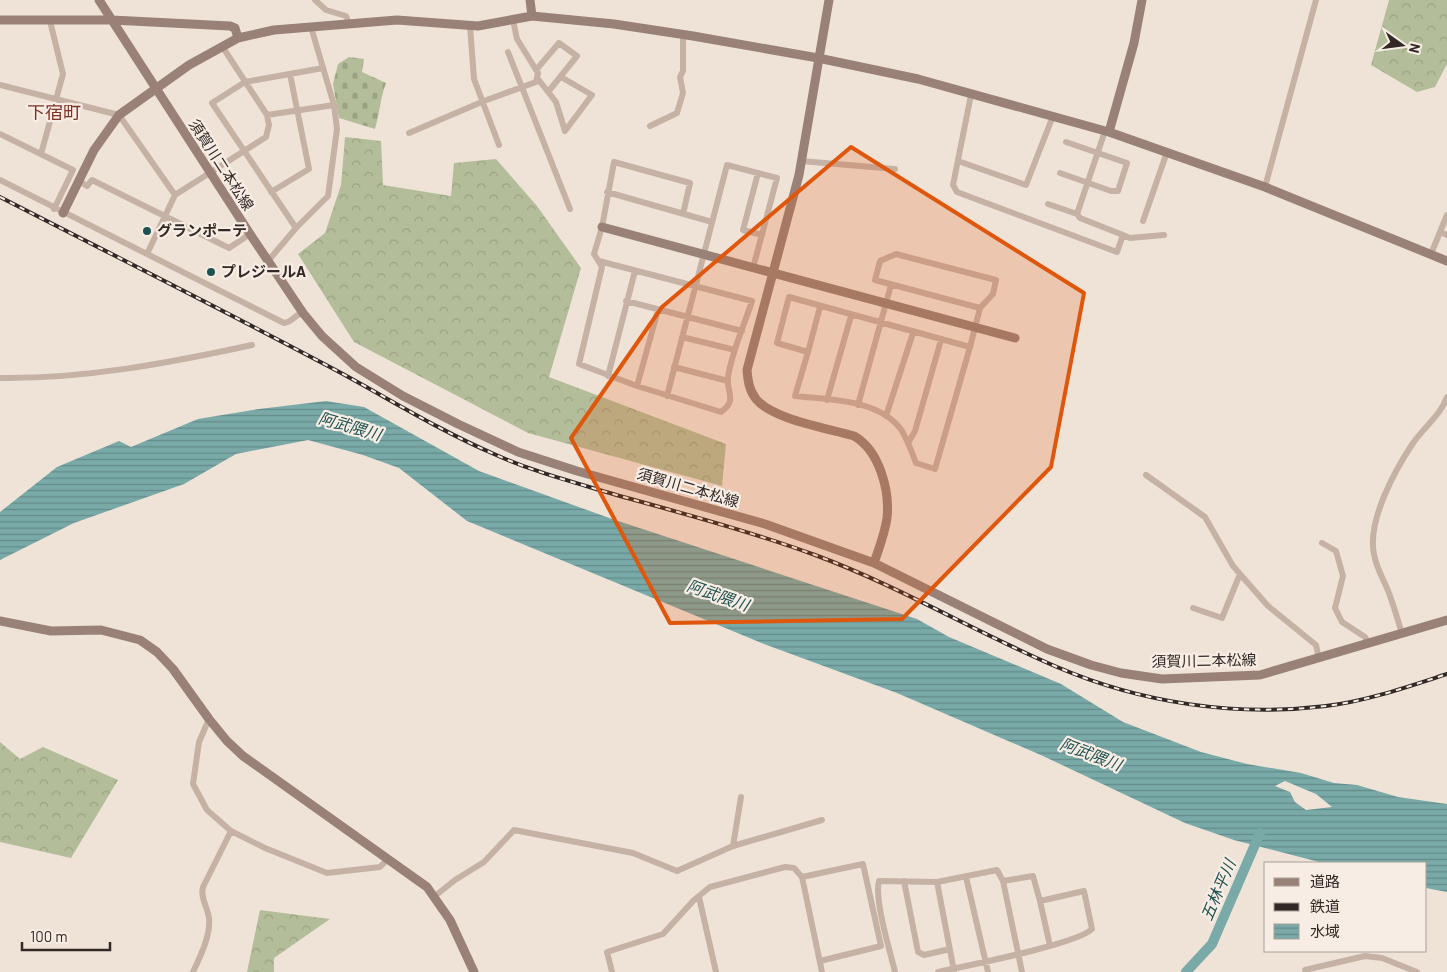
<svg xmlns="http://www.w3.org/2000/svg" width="1447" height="972" viewBox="0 0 1447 972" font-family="Barlow,'Noto Sans JP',sans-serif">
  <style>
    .forest { fill: url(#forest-crowns) }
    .cemetery { fill: url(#cemetery-stones) }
    .water { fill: url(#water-rules); fill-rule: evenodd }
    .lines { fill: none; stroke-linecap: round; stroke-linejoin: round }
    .river { stroke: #79aaa8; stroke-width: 10 }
    .street { stroke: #c6b2a5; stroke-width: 6 }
    .secondary { stroke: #998177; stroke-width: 9 }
    .rail-casing { stroke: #322926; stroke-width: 4 }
    .rail { stroke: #f7ede4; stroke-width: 2; stroke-dasharray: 5.5; stroke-linecap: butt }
    .marked { fill: #df570d; fill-opacity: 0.2; stroke: #df570d; stroke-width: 4; stroke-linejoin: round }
    .poi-dot { fill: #1e5150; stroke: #f7ede4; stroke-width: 2 }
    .labels { text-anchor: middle; stroke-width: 4.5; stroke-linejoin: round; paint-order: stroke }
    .street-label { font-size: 15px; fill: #322926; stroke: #f7ede4 }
    .poi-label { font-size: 15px; font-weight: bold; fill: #322926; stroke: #f7ede4; text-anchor: start }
    .water-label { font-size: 16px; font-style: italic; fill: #1e5150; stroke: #f7ede4 }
    .quarter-label { font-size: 18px; fill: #7c3224; stroke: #f7ede4 }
  </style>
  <defs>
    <pattern id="forest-crowns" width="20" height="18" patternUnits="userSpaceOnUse" patternTransform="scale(1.25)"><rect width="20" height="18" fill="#b4bd99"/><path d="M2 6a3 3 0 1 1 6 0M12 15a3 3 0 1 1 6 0" fill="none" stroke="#9ba284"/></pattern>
    <pattern id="cemetery-stones" width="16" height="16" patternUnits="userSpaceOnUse" patternTransform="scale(1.25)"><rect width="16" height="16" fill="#b4bd99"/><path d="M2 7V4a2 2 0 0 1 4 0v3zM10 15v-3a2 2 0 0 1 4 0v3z" fill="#9ba284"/></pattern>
    <pattern id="water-rules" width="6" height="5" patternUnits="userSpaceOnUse" patternTransform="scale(1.25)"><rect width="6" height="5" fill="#79aaa8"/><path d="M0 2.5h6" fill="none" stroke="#648a89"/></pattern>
  </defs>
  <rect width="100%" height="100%" fill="#efe3d8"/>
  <path class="forest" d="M1389 0H1447V64L1435 87 1417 92 1371 65Z
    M345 137 381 141 383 185 451 196 454 163 496 159 537 206 581 268 549 377 726 444 722 486 528 433 354 342 298 254 325 233 341 185Z
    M0 742 20 759 43 747 118 780 71 858 0 842Z
    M260 910 330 919 274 958V972H247Z"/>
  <path class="cemetery" d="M349 57 364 59 362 72 386 83C380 99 380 112 375 129L339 118 333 84 338 64Z"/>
  <path class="water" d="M326 401 364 407 479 471 612 519 917 619 949 637 1061 684 1123 722 1201 752 1247 764 1301 773 1334 783 1357 785 1398 797 1447 804V892L1426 888V863H1323L1234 840 1185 823 1043 756 897 693 764 644 467 521 399 468 363 455 308 440 236 454 184 484 74 523 0 560V512L57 467 119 441 131 447 198 419 259 409ZM1285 781 1316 794 1332 807 1306 810 1295 802 1290 792 1275 786Z"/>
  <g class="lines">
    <path class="river" d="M1186 972 1212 944 1260 833"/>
    <path class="street" d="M315 0 326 10 346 16 349 24
      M470 26 474 79 499 145
      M508 52 570 209
      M536 70 559 43 577 56 548 92
      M561 77 592 95 565 131
      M538 79 556 102 565 131
      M0 85 119 115 175 195 147 254
      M971 95 953 185 957 192 1117 252 1123 235 1080 218 1077 214 1105 131
      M267 115 334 105
      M650 126 677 113 683 93 680 77 683 71V34
      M409 133 484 101 536 82 538 73 517 39 513 20
      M0 134 73 170 54 209
      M41 154 63 74 50 21
      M801 161 895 169
      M958 161 1026 185 1053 116
      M758 173 743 230 762 235
      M1060 173 1111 191H1118L1127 163 1066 142
      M0 180 284 323C293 322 295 314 303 313
      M79 181 87 186 92 180 229 248 250 234
      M1265 187 1316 0
      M271 192 309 169 290 74
      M607 192 712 222
      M175 195 266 137 269 125 267 115 222 46
      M1048 204 1077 214
      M1447 215 1440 232 1447 235
      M1143 221 1167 152
      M296 228 212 103 245 82 323 68
      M1123 235 1130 238 1164 235
      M1431 254 1440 232
      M268 261 296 228 328 196 337 129 334 105 311 27
      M599 261 752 301C744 326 732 351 728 377 726 392 738 400 721 412L637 386 579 364 602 267 594 254 602 227 614 162 690 183 683 214
      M626 301 742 331
      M682 337 735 350
      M970 347 935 469 916 463C912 453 908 441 902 431 880 399 830 400 795 396L808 352 777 343 789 297 970 347 980 308 875 280 880 261 896 254 996 280 993 294 980 308
      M808 352 820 307
      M674 367 728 381
      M608 376 635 271
      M0 378C85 379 169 363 252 345
      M637 386 658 310
      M667 396 727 165 777 178 753 268
      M827 400 851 316
      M858 405 891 285
      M886 416 913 333
      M908 443 915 431 941 340
      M1146 475 1205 517 1233 566 1268 606 1316 645 1319 659
      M1322 543 1336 551 1343 576 1335 608 1342 622 1365 637 1369 644
      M1193 608 1222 618 1240 574
      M1402 634C1398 620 1394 607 1389 593 1384 580 1376 568 1374 554 1367 521 1395 470 1413 443 1424 427 1440 416 1447 397
      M209 719 199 742 193 784 207 810 231 831 265 848 327 873 380 867 388 859
      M733 846 741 797
      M802 877 863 864 881 946 820 961
      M966 877 988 972
      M904 881 918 952 924 955 950 949
      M937 882 954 971
      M435 896 455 880 484 862 514 830 633 853 677 871 733 846 822 820
      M699 897 716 972
      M1040 901 1050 946
      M1305 970 1365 956 1382 958 1417 972
      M193 972C200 957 211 935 209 918 208 908 200 898 203 887L231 831
      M612 972 607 952 663 934 694 900 710 887 785 867 794 868 802 877 822 972
      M895 972C890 951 874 899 879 881L937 882 997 870 1003 881 1022 972
      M938 972C965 966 1078 944 1092 929L1084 891 1040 901 1033 876 1003 881"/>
    <path class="secondary" d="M99 0 250 234 303 313 322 336 356 367 403 396 458 424 518 452 577 471 765 524 874 563 1047 649 1091 665 1121 673 1162 679 1260 675 1447 620
      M530 0 532 16
      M829 0 799 175 747 370C748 381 749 390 756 399 773 420 828 428 854 436 879 450 890 490 887 518 885 533 879 548 874 563
      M0 20H112L230 26 235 28 238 38
      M1109 132 1134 43 1142 0
      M63 213 94 150 119 115 189 65 238 38 274 30 397 20 478 26 532 16 614 24 693 36 818 58 918 79 1109 132 1265 187 1447 261
      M602 227 1015 338
      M0 621 51 631 101 630 140 640 157 652 173 669 209 719 227 741 243 756 427 887 450 920 474 972"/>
    <g class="rail-casing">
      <path id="rail" d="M0 197C109 253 219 308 328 366 383 395 436 429 494 454 531 471 573 482 613 494 681 513 749 531 815 555 899 586 975 632 1057 667 1141 703 1235 717 1326 706 1367 701 1407 687 1447 674"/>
    </g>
    <use href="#rail" class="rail"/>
  </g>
  <path class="marked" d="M851 147 1084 293 1051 467 902 619 670 623 571 438 662 307Z"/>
  <g class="poi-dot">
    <circle cx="147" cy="231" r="5"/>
    <circle cx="211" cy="272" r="5"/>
  </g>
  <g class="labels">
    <g class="street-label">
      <text transform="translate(221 165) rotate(57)" y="5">須賀川二本松線</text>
      <text transform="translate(688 488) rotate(16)" y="5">須賀川二本松線</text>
      <text transform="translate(1204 661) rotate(-1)" y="5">須賀川二本松線</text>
    </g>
    <g class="poi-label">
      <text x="157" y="236">グランポーテ</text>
      <text x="221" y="277">プレジールA</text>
    </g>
    <g class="water-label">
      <text transform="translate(350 426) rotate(16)" y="6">阿武隈川</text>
      <text transform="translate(718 595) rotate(19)" y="6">阿武隈川</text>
      <text transform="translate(1091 754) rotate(21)" y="6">阿武隈川</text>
      <text transform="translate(1218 890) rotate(-67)" y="6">五林平川</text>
    </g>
    <g class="quarter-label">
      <text x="54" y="119">下宿町</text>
    </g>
  </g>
  <rect x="1264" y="862" width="162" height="90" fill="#f7ede4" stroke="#a89f98"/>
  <rect x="1274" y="878" width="25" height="8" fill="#998177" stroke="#a89f98"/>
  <text x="1310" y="887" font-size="15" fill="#322926">道路</text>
  <rect x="1274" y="903" width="25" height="8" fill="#322926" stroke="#a89f98"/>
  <text x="1310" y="912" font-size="15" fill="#322926">鉄道</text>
  <rect x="1274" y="924" width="25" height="15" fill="url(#water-rules)" stroke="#a89f98"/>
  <text x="1310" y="937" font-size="15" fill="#322926">水域</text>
  <g transform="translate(1402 45) rotate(104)" stroke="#f7ede4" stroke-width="4" paint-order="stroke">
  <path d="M0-4L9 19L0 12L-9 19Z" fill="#322926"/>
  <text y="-8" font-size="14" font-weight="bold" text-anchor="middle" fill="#322926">N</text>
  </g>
  <path d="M22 942v8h88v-8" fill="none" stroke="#322926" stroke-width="2.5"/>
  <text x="30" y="942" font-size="15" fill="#322926" stroke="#f7ede4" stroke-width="4" paint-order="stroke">100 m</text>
</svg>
